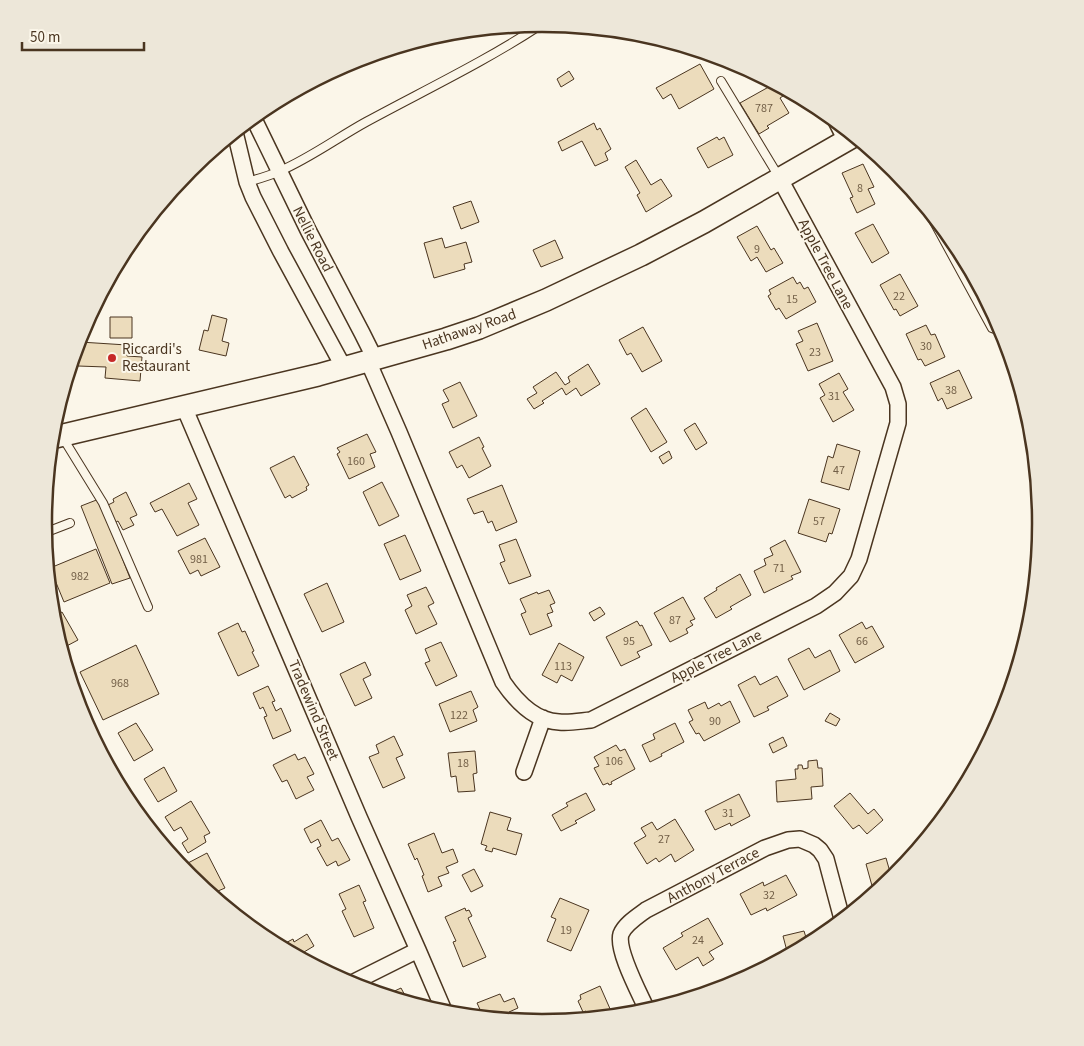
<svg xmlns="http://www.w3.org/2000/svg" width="1084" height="1046" viewBox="0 0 1084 1046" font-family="'Source Sans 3',sans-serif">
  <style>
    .building { fill: #ecdcbc; stroke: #4a3520 }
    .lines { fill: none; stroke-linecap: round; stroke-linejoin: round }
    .service-casing { stroke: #4a3520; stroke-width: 10 }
    .minor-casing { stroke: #4a3520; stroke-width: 18 }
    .secondary-casing { stroke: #4a3520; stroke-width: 24 }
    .service { stroke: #fbf6e9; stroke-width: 8 }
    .minor { stroke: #fbf6e9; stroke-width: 15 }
    .secondary { stroke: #fbf6e9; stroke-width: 21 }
    .poi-dot { fill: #c62828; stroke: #fbf6e9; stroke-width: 2 }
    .labels { text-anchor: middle; stroke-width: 4; stroke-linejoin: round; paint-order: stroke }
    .number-label { font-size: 12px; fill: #725f47 }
    .street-label { font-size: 15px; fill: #4a3520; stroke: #fbf6e9 }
    .poi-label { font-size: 15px; fill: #4a3520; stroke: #fbf6e9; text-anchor: start }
    .rim { fill: none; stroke: #4a3520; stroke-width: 2.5 }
  </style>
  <rect width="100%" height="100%" fill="#fbf6e9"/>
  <path class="building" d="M700 64 714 89 679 109 671 94 663 99 656 88Z
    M569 71 574 79 561 87 557 79Z
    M774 84 777 85 783 96 780 98 789 113 767 126 769 128 759 134 740 103Z
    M594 123 597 130 600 128 611 149 605 153 608 160 595 166 582 141 562 151 558 142Z
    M717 137 719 140 724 137 733 155 708 168 697 148Z
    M636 160 651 185 661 179 672 196 646 212 637 195 640 193 625 167Z
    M863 164 874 187 868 189 875 204 857 213 850 198 853 197 842 173Z
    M471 201 479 222 461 229 453 207Z
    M873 224 889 253 872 263 855 233Z
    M757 226 771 250 774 248 783 263 766 272 757 257 751 261 737 237Z
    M442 238 445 248 466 242 472 262 464 264 465 269 434 278 424 243Z
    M555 240 563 258 541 267 533 250Z
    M900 274 918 306 900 316 896 309 894 310 880 285Z
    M793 277 797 284 800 282 804 289 808 287 816 302 786 319 779 308 776 310 768 296 771 294 769 290Z
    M212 315 227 319 222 341 229 343 226 356 199 350 204 330 208 331Z
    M110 317H132V338H110Z
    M817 323 833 361 808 371 796 344 803 341 798 331Z
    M926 325 931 335 935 334 945 357 925 366 921 359 918 360 906 334Z
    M643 327 662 361 642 372 631 353 627 355 619 340Z
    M80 342 127 345V356L142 357 140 381 105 378 106 367 78 366Z
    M588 364 600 384 581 396 576 388 566 395 562 388 542 401 544 403 534 409 527 399 537 393 533 387 556 372 565 385 570 382 568 377Z
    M959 370 972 398 947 409 942 398 938 401 930 383Z
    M839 373 848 389 843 392 854 410 833 422 820 398 825 395 819 384Z
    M460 382 477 416 453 428 442 404 449 401 443 390Z
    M646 408 667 442 651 452 631 418Z
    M695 423 707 443 696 450 684 430Z
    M367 434 376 452 370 454 375 467 349 479 337 454 340 452 337 448Z
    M479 437 484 447 482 448 491 466 469 478 462 465 457 468 449 452Z
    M837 444 860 451 849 490 821 482 828 456 833 458Z
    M669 451 672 458 663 464 659 457Z
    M294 456 309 485 306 487 307 490 292 498 290 495 285 498 270 468Z
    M382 482 399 516 379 526 363 492Z
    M189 483 197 499 188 503 199 525 177 536 162 509 155 512 150 503Z
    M502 485 517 522 496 531 492 521 488 523 483 511 474 514 467 499Z
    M126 492 137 515 130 518 134 525 123 530 118 521 114 523 106 506 114 502 113 499Z
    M99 499 130 578 112 584 81 506Z
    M809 499 840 509 832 534 829 533 826 542 798 533Z
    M405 535 421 571 400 580 384 544Z
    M205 538 220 567 201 576 198 570 190 574 178 551Z
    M516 539 531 576 509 584 500 563 505 561 499 545Z
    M785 540 801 572 791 576 793 579 764 593 754 571 766 565 764 559 773 555 770 548Z
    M96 549 110 583 64 602 50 568Z
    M740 574 751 595 730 607 732 609 716 618 704 598 717 590 716 588Z
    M327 583 344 622 322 632 304 594Z
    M426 587 434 603 428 606 437 624 416 634 405 610 412 606 407 595Z
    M549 590 555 603 550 605 553 612 547 614 552 626 530 635 521 614 526 612 520 599 537 592 538 594Z
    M683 597 695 619 690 621 693 625 686 629 688 633 670 642 654 613Z
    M600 607 605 614 594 621 589 613Z
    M62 612 78 640 61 649 52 617Z
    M637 621 640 626 642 625 652 645 637 652 640 657 621 666 606 637Z
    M862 622 866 629 872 626 884 647 855 663 839 635Z
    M238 623 242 632 245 631 254 651 252 652 259 666 238 676 218 633Z
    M441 642 457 676 436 686 425 663 430 661 425 649Z
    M559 643 584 657 572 681 561 675 557 683 542 675Z
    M136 645 159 694 103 720 80 672Z
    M809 648 815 658 830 650 840 671 804 690 788 659Z
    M365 662 371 675 363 679 372 698 355 706 340 674Z
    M755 676 760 685 777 676 788 696 767 707 769 710 754 717 738 685Z
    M268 686 275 701 272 702 276 711 281 708 291 731 273 739 264 717 267 716 263 707 260 709 253 693Z
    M471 691 478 707 473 710 477 721 450 732 439 704Z
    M730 701 740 722 704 741 699 733 696 734 689 722 693 720 688 710 705 702 708 709 719 703 721 706Z
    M830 713 840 719 836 726 825 721Z
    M136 723 153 750 134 761 118 733Z
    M675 723 684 742 661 754 662 756 650 762 642 745 655 739 653 734Z
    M394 736 403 755 396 758 405 778 383 788 369 757 379 753 376 745Z
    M783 737 787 746 773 753 769 744Z
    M616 745 620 751 625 749 635 769 611 782 612 784 609 785 608 783 603 785 594 768 599 766 594 757Z
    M475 751 477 773 473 774 475 791 458 792 456 776 451 777 448 753Z
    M295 754 298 760 305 757 314 774 307 777 314 790 296 799 287 780 282 782 273 765Z
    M817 760 818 768H822L823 786 811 787 812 799 777 802 776 781 796 779 795 769H798V765H802L803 769 808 768V761Z
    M164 767 177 791 158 802 144 779Z
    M586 793 595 810 575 821 577 823 561 831 552 815 568 806 566 803Z
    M850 793 868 814 874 809 883 820 867 834 859 825 853 829 834 806Z
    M739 794 750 816 731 826 730 823 715 830 705 811Z
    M191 801 210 833 204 836 206 842 188 853 182 843 188 839 181 827 174 831 165 817Z
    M490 812 511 818 507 830 522 834 516 855 493 848 492 852 485 850 487 846 481 844Z
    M675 819 694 850 675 862 671 854 659 862 656 858 647 864 634 843 646 836 641 828 652 822 657 830Z
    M321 820 332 841 338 838 350 860 338 866 336 861 327 866 317 848 321 846 318 839 311 843 304 829Z
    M434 833 442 853 453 849 458 862 446 867 449 873 438 877 442 886 428 892 422 876 424 875 417 858 415 860 408 844Z
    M207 853 225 888 211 894 198 884 188 863Z
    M886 858 892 879 874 893 866 864Z
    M474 869 483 886 471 892 462 875Z
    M786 875 797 895 767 911 766 908 751 915 740 894 763 882 764 886Z
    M359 885 366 901 363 902 374 928 354 937 342 911 346 909 339 894Z
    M560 898 589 910 571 951 547 941 556 919 551 917Z
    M465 908 466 911 469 910 472 916 468 918 486 957 463 967 453 942 456 941 445 917Z
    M708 918 723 944 709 952 714 959 703 966 698 957 676 970 663 948 683 936 681 933Z
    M804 931 808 944 788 955 783 936Z
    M307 934 314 946 304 952 307 957 304 959 280 946 293 939 294 942Z
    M600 986 611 1011 598 1017 589 1018 586 1011 583 1012 578 1001 581 999 580 995Z
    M401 988 408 1001 386 995Z
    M500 994 504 1002 514 998 518 1008 509 1012 511 1019 515 1017 516 1020 483 1016 477 1003Z"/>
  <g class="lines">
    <g class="service-casing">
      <path id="service" d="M721 81 779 177
        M247 182C258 179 269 176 280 171 310 158 337 138 366 122 425 90 486 61 542 24
        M927 209 992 328 1003 332
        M63 438 103 503 148 607
        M44 533 70 523"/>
    </g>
    <g class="minor-casing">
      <path id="minor" d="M253 117 308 230 362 333 375 359
        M836 121 846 141
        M235 132 247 182 253 197 281 252 344 368
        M368 361 399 432 503 682C516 701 534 721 559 722 570 723 580 721 591 720L816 606 835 593 851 576 859 559 898 423V404L893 387 780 179
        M184 407 359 817 418 950 445 1013
        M524 772 543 718
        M350 984 418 950
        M647 1010C640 994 616 950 621 934 625 924 638 916 646 910L765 848 788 840 800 839 814 845 820 850 826 859 842 919"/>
    </g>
    <g class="secondary-casing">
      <path id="secondary" d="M51 438 318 375 446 339 479 328 546 300 641 255 704 222 854 136"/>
    </g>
    <use href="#service" class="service"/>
    <use href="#minor" class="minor"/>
    <use href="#secondary" class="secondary"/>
  </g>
  <circle class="poi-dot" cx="112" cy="358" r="5"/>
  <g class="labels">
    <g class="number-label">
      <text x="764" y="112">787</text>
      <text x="860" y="192">8</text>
      <text x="757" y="253">9</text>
      <text x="899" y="300">22</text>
      <text x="792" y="303">15</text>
      <text x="926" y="350">30</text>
      <text x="815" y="356">23</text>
      <text x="951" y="394">38</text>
      <text x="834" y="400">31</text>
      <text x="356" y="465">160</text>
      <text x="839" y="474">47</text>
      <text x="819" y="525">57</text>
      <text x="199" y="563">981</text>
      <text x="779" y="572">71</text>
      <text x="80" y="580">982</text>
      <text x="675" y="624">87</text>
      <text x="629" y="645">95</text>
      <text x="862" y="645">66</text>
      <text x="563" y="670">113</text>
      <text x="120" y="687">968</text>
      <text x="459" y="719">122</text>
      <text x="715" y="725">90</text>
      <text x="614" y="765">106</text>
      <text x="463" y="767">18</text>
      <text x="728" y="817">31</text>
      <text x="664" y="843">27</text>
      <text x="769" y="899">32</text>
      <text x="566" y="934">19</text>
      <text x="698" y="944">24</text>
    </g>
    <g class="street-label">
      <text transform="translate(313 239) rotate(63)" y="5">Nellie Road</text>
      <text transform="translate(826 264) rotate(62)" y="5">Apple Tree Lane</text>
      <text transform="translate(469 329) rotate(-19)" y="5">Hathaway Road</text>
      <text transform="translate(716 656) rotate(-27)" y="5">Apple Tree Lane</text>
      <text transform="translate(314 710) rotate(67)" y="5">Tradewind Street</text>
      <text transform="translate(713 875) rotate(-28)" y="5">Anthony Terrace</text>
    </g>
    <g class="poi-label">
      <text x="122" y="354">Riccardi's<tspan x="122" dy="17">Restaurant</tspan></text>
    </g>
  </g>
  <path d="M0 0H1084V1046H0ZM542 32H542A490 490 0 0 1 1032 522V524A490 490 0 0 1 542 1014H542A490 490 0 0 1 52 524V522A490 490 0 0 1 542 32Z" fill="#ede7d9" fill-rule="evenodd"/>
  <path class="rim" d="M542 32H542A490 490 0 0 1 1032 522V524A490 490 0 0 1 542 1014H542A490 490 0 0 1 52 524V522A490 490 0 0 1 542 32Z"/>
  <path d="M22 42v8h122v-8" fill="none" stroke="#4a3520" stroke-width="2.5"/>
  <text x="30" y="42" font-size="15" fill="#4a3520" stroke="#fbf6e9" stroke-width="4" paint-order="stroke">50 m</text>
</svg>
